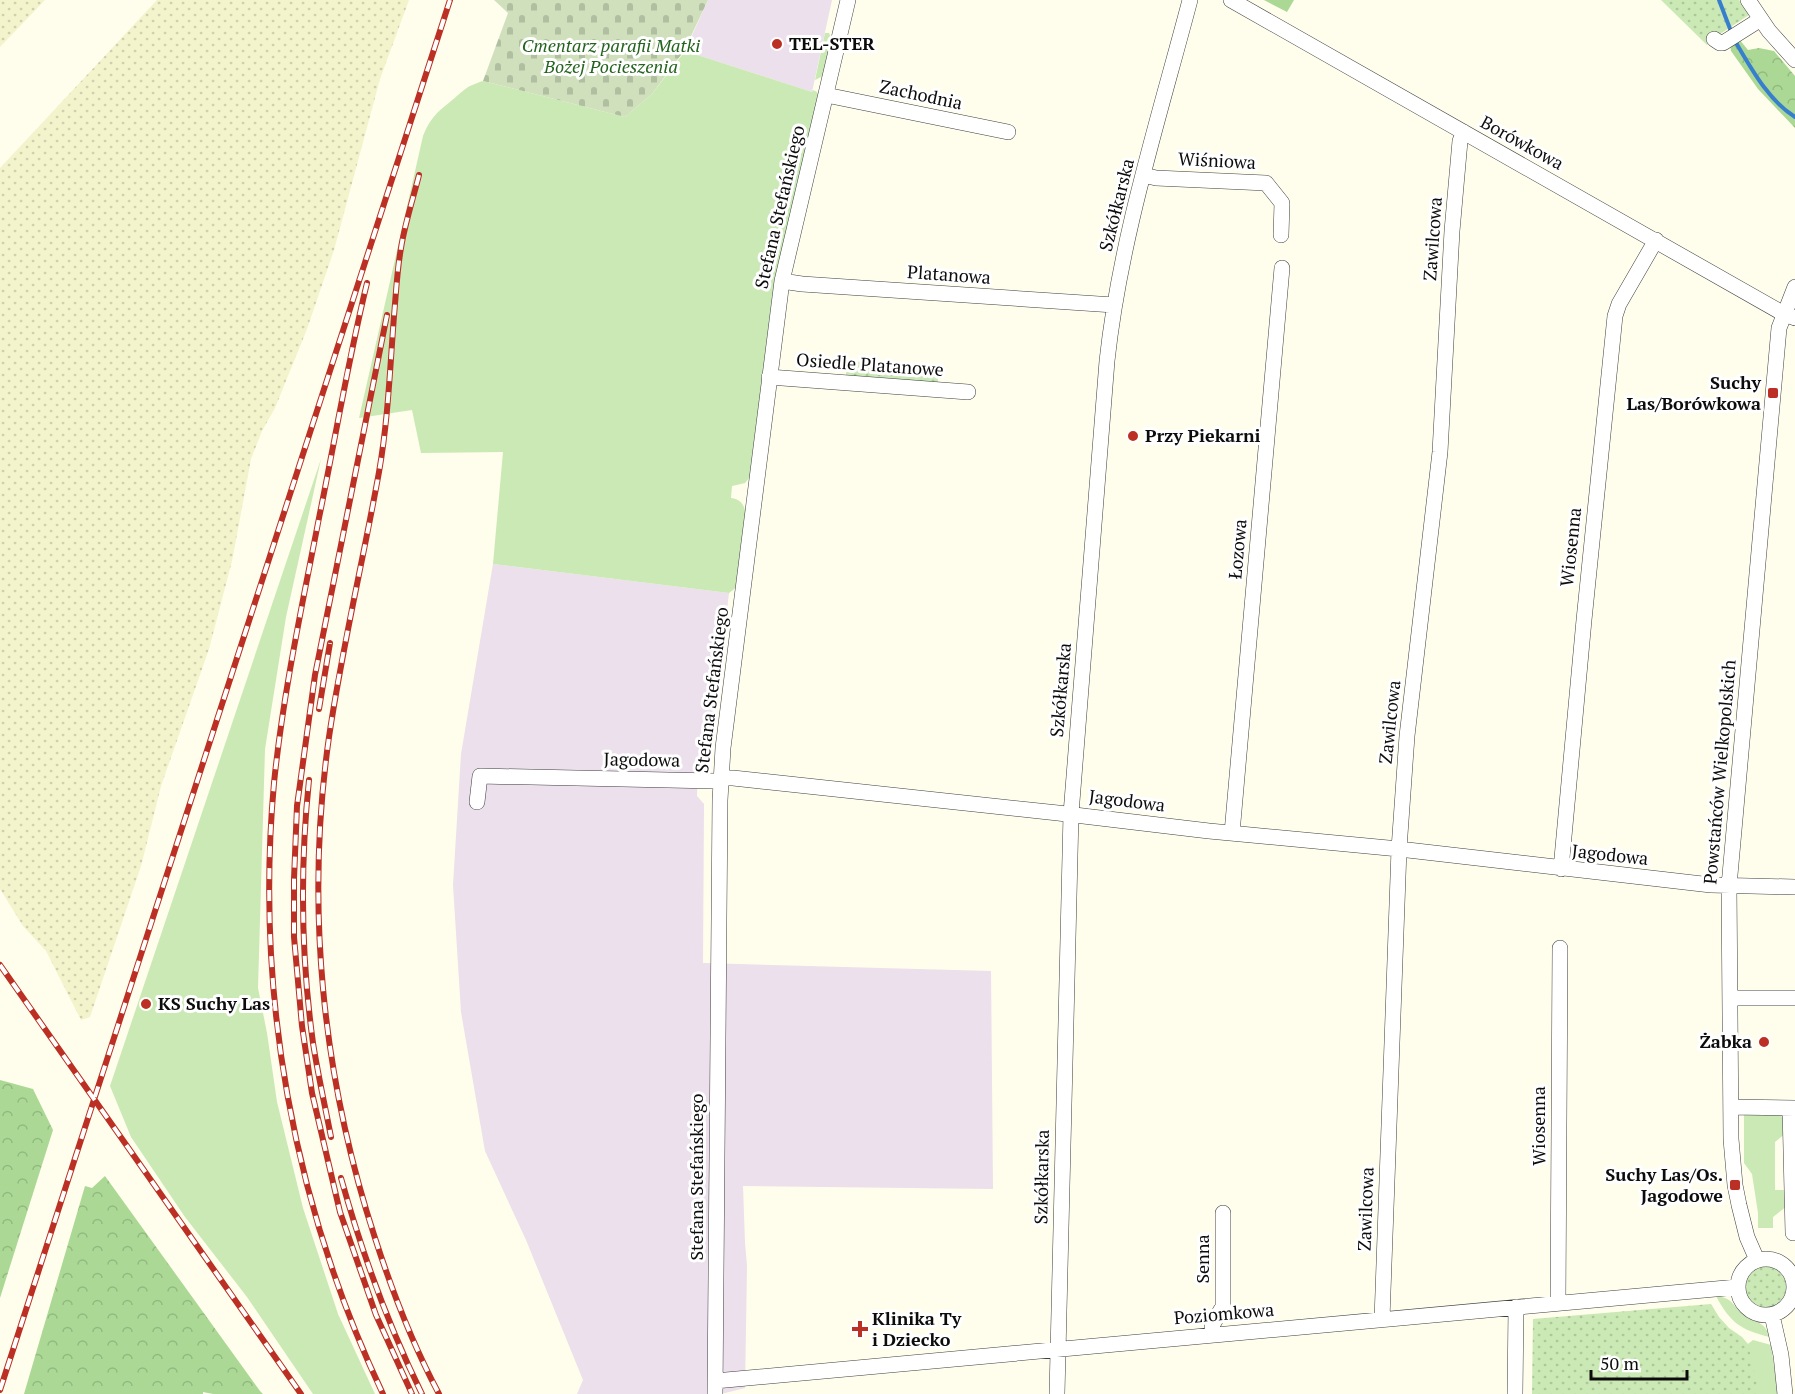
<svg xmlns="http://www.w3.org/2000/svg" width="1795" height="1394" viewBox="0 0 1795 1394" font-family="'PT Serif',serif">
  <style>
    .industrial { fill: #ebe0eb }
    .farmland { fill: url(#farmland-dots) }
    .grass { fill: #cae9b5 }
    .forest { fill: url(#forest-crowns) }
    .cemetery { fill: url(#cemetery-stones) }
    .park { fill: url(#park-dots) }
    .lines { fill: none; stroke-linecap: round; stroke-linejoin: round }
    .stream { stroke: #377fcd; stroke-width: 4 }
    .minor-casing { stroke: #3f3f3f; stroke-width: 16 }
    .minor { stroke: #fff; stroke-width: 15 }
    .rail-casing { stroke: #bb2f24; stroke-width: 6 }
    .rail { stroke: #fff; stroke-width: 4; stroke-dasharray: 11; stroke-linecap: butt }
    .poi-dot { fill: #bb2f24; stroke: #fff; stroke-width: 2 }
    .labels { text-anchor: middle; stroke-width: 6; stroke-linejoin: round; paint-order: stroke }
    .poi-label { font-size: 18px; font-weight: bold; fill: #0c0c0c; stroke: #fff; text-anchor: start }
    .park-label { font-size: 18px; font-style: italic; fill: #23631d; stroke: #fff }
    .street-label { font-size: 18px; fill: #0c0c0c; stroke: #fff }
  </style>
  <defs>
    <pattern id="farmland-dots" width="8" height="8" patternUnits="userSpaceOnUse" patternTransform="scale(1.5)"><rect width="8" height="8" fill="#f3f4cc"/><path d="M2 2h.1M6 6h.1" fill="none" stroke="#cfd0ae" stroke-width="1.8" stroke-linecap="round"/></pattern>
    <pattern id="forest-crowns" width="20" height="18" patternUnits="userSpaceOnUse" patternTransform="scale(1.5)"><rect width="20" height="18" fill="#abd995"/><path d="M2 6a3 3 0 1 1 6 0M12 15a3 3 0 1 1 6 0" fill="none" stroke="#92b97f"/></pattern>
    <pattern id="cemetery-stones" width="16" height="16" patternUnits="userSpaceOnUse" patternTransform="scale(1.5)"><rect width="16" height="16" fill="#d0e0bd"/><path d="M2 7V4a2 2 0 0 1 4 0v3zM10 15v-3a2 2 0 0 1 4 0v3z" fill="#b1bfa1"/></pattern>
    <pattern id="park-dots" width="8" height="8" patternUnits="userSpaceOnUse" patternTransform="scale(1.5)"><rect width="8" height="8" fill="#cae9b5"/><path d="M2 2h.1M6 6h.1" fill="none" stroke="#acc79a" stroke-width="1.8" stroke-linecap="round"/></pattern>
  </defs>
  <rect width="100%" height="100%" fill="#fffdeb"/>
  <path class="industrial" d="M708 0H832L812 92 685 51Z
    M493 564 729 593 709 757 698 766 697 796 704 804 703 963 991 971 993 1189 743 1186 745 1243 747 1266 745 1388 721 1394H577L583 1380 526 1240 485 1151 461 1012 453 885 461 754Z"/>
  <path class="farmland" d="M0 0H45L0 47Z
    M157 0H409L380 79 334 250 307 329 275 408 262 431 251 459 232 561 209 649 161 786 141 866 90 1017 81 1020 46 951 23 926 0 889V168Z"/>
  <path class="grass" d="M825 33H829L832 40 823 76 815 80Z
    M685 51 812 92 813 90 817 92 819 96 750 477 745 483 732 486 731 498C741 499 745 506 746 515L737 587 729 593 493 564 503 452 421 453 412 410 359 418 423 136C430 119 436 113 450 102 465 90 464 87 483 81L625 117 652 94Z
    M321 459 286 617 265 749 258 988 267 1033 277 1102 303 1208 338 1314 375 1394H313L247 1297 185 1217 131 1137 110 1086Z
    M1779 1113 1786 1122V1133L1775 1142V1190H1788L1787 1206 1773 1217V1228H1758V1213L1752 1174 1744 1163V1114Z
    M1716 1296C1734 1298 1732 1306 1744 1315 1756 1324 1764 1320 1770 1337 1740 1330 1730 1322 1716 1296Z
    M1753 1340 1771 1345 1778 1394H1683Z"/>
  <path class="forest" d="M1264 0H1294L1287 12Z
    M1739 39 1748 50 1759 48 1774 51 1795 76V128L1758 89 1731 51 1730 44Z
    M0 1080 33 1089 53 1130 0 1298Z
    M105 1176 260 1391 263 1394H213L203 1392V1394H24L85 1186 92 1188Z"/>
  <path class="cemetery" d="M494 0H708L684 51 652 94 625 117 483 81 508 13Z"/>
  <path class="park" d="M1661 0H1739L1749 15 1717 36 1707 45Z
    M846 361 938 367V384L846 378Z
    M1744 1287a21 21 0 1 1 42 0a21 21 0 1 1-42 0Z
    M1711 1304 1719 1317 1729 1328 1742 1337 1748 1344 1759 1394H1532L1533 1319Z"/>
  <g class="lines">
    <path class="stream" d="M1719 0 1732 34
      M1735 41C1751 68 1768 100 1795 117"/>
    <g class="minor-casing">
      <path id="minor" d="M1231 0 1784 314 1795 318
        M1748 0 1769 31 1795 60
        M1714 39 1720 43H1723L1761 19
        M826 95 1008 132
        M1144 175 1156 178 1266 183 1282 203 1281 235
        M782 281 802 284 1114 305
        M769 377 968 392
        M477 802 480 776 714 781 726 778H733L1058 813 1209 831 1399 849 1711 885 1795 887
        M1232 833 1282 268
        M1561 869 1584 620 1615 316 1619 304 1656 240
        M1730 998H1795
        M1731 1107 1795 1108
        M1790 1108 1793 1233
        M1738 1287a28 28 0 1 1 56 0a28 28 0 1 1-56 0Z
        M1757 1260 1747 1237 1739 1205 1735 1185 1731 1139 1729 886 1779 328 1795 287
        M1558 1303 1560 948
        M1772 1315 1781 1355 1785 1394
        M1382 1319 1399 849 1407 736 1440 452 1452 231 1460 141 1464 132
        M1213 1334 1212 1326 1223 1306V1213
        M715 1381 1737 1287
        M715 1394 720 800 723 748 782 281 848 0
        M1057 1394 1071 814 1107 361C1120 239 1159 118 1190 0
        M1515 1394 1516 1307"/>
    </g>
    <use href="#minor" class="minor"/>
    <g class="rail-casing">
      <path id="rail" d="M419 175C413 199 405 223 401 248 397 270 396 294 394 316 390 368 388 421 379 472 363 561 342 648 329 737 305 905 322 1076 375 1238 392 1291 413 1345 439 1394
        M367 283C348 361 335 440 319 518 302 606 283 694 274 783 255 993 293 1204 383 1394
        M387 315 315 675 297 806 294 879V937L302 1026 312 1093 340 1212 376 1315 412 1394
        M319 709 330 643
        M309 780C300 867 301 956 313 1043 318 1075 325 1106 331 1137
        M0 965 301 1394
        M341 1178C362 1253 388 1325 422 1394
        M0 1390 450 0"/>
    </g>
    <use href="#rail" class="rail"/>
  </g>
  <g class="poi-dot">
    <circle cx="777" cy="44" r="6"/>
    <rect x="1767" y="387" width="12" height="12" rx="3"/>
    <circle cx="1133" cy="436" r="6"/>
    <circle cx="146" cy="1004" r="6"/>
    <circle cx="1764" cy="1042" r="6"/>
    <rect x="1729" y="1179" width="12" height="12" rx="3"/>
    <path d="M857 1320h6v6h6v6h-6v6h-6v-6h-6v-6h6z"/>
  </g>
  <g class="labels">
    <g class="poi-label">
      <text x="789" y="50">TEL-STER</text>
      <text x="1761" y="389" text-anchor="end">Suchy<tspan x="1761" dy="21">Las/Borówkowa</tspan></text>
      <text x="1145" y="442">Przy Piekarni</text>
      <text x="158" y="1010">KS Suchy Las</text>
      <text x="1752" y="1048" text-anchor="end">Żabka</text>
      <text x="1723" y="1181" text-anchor="end">Suchy Las/Os.<tspan x="1723" dy="21">Jagodowe</tspan></text>
      <text x="872" y="1325">Klinika Ty<tspan x="872" dy="21">i Dziecko</tspan></text>
    </g>
    <g class="park-label">
      <text x="611" y="52">Cmentarz parafii Matki<tspan x="611" dy="21">Bożej Pocieszenia</tspan></text>
    </g>
    <g class="street-label">
      <text transform="translate(921 95) rotate(12)" y="6">Zachodnia</text>
      <text transform="translate(1522 143) rotate(29)" y="6">Borówkowa</text>
      <text transform="translate(1217 161) rotate(3)" y="6">Wiśniowa</text>
      <text transform="translate(1117 205) rotate(-76)" y="6">Szkółkarska</text>
      <text transform="translate(780 207) rotate(-77)" y="6">Stefana Stefańskiego</text>
      <text transform="translate(1433 239) rotate(-86)" y="6">Zawilcowa</text>
      <text transform="translate(949 275) rotate(4)" y="6">Platanowa</text>
      <text transform="translate(870 365) rotate(4)" y="6">Osiedle Platanowe</text>
      <text transform="translate(1571 547) rotate(-84)" y="6">Wiosenna</text>
      <text transform="translate(1238 549) rotate(-85)" y="6">Łozowa</text>
      <text transform="translate(712 690) rotate(-83)" y="6">Stefana Stefańskiego</text>
      <text transform="translate(1061 690) rotate(-85)" y="6">Szkółkarska</text>
      <text transform="translate(1390 722) rotate(-84)" y="6">Zawilcowa</text>
      <text transform="translate(642 760) rotate(1)" y="6">Jagodowa</text>
      <text transform="translate(1720 772) rotate(-85)" y="6">Powstańców Wielkopolskich</text>
      <text transform="translate(1127 801) rotate(7)" y="6">Jagodowa</text>
      <text transform="translate(1610 855) rotate(6)" y="6">Jagodowa</text>
      <text transform="translate(1539 1126) rotate(-90)" y="6">Wiosenna</text>
      <text transform="translate(697 1177) rotate(-90)" y="6">Stefana Stefańskiego</text>
      <text transform="translate(1042 1177) rotate(-89)" y="6">Szkółkarska</text>
      <text transform="translate(1366 1209) rotate(-88)" y="6">Zawilcowa</text>
      <text transform="translate(1203 1259) rotate(-90)" y="6">Senna</text>
      <text transform="translate(1224 1314) rotate(-5)" y="6">Poziomkowa</text>
    </g>
  </g>
  <path d="M1591 1370v9h96v-9" fill="none" stroke="#0c0c0c" stroke-width="3"/>
  <text x="1600" y="1370" font-size="18" fill="#0c0c0c" stroke="#ffffff" stroke-width="4.5" paint-order="stroke">50 m</text>
</svg>
